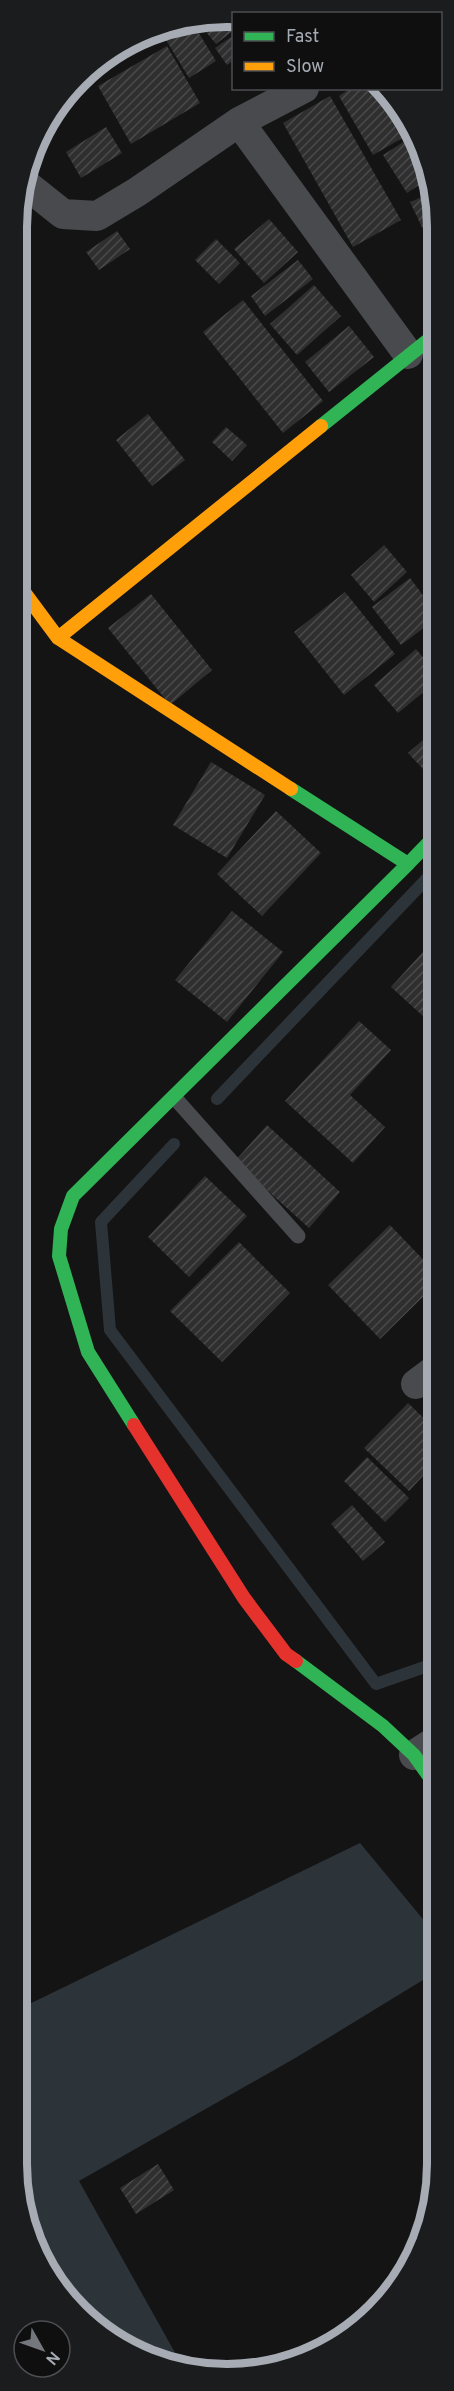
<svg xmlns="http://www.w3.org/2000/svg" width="454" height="2391" viewBox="0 0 454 2391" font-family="Overpass,sans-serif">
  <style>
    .water { fill: #2d3439 }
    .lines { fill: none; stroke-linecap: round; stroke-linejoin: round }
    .stream { stroke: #2d3439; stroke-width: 12 }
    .building { fill: url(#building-hatch) }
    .lane { stroke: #494a4d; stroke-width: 15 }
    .street { stroke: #494a4d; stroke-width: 30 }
    .fast { stroke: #30b455; stroke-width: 14 }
    .slow { stroke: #ff9f0a; stroke-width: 14 }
    .jam { stroke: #e5322d; stroke-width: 14 }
    .rim { fill: none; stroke: #a7acb4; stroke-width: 8 }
  </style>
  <defs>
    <pattern id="building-hatch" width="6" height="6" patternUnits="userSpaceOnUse" patternTransform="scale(1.5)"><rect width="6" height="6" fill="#2f2f30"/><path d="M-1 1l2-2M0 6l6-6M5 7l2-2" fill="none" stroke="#4a4a4c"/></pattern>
  </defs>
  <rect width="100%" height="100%" fill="#141415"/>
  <path class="water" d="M360 1843 436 1935V1972L297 2057 79 2181 183 2367 146 2358 78 2313 32 2244 17 2164V2010Z"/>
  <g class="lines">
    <path class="stream" d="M217 1099 437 868
      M174 1144 101 1222 110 1330 376 1684 436 1663"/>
  </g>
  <path class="building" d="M234 20V30L216 44 206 32 221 21Z
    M192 22 216 61 189 78 160 30 172 24Z
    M234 35V60L227 65 215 48Z
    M167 46 200 103 131 144 98 86Z
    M351 88H383L411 133 373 155 339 96Z
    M330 96 401 220 353 247 283 123Z
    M106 127 122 153 81 178 66 152Z
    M416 134 428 179 407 193 383 155Z
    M432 193 437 213V259L410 202Z
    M269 219 298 252 264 283 234 249Z
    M117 231 130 249 99 270 86 252Z
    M216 239 240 263 219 284 195 260Z
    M298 260 313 279 265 316 251 296Z
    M314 285 341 316 297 355 270 324Z
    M243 300 323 401 283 433 203 332Z
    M349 326 374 357 329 392 305 362Z
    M148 414 185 460 152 486 116 440Z
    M226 427 247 445 232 461 212 442Z
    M384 545 407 572 374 602 351 575Z
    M410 578 437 614V618L401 645 372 607Z
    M345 592 395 654 344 695 294 632Z
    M151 594 212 670 170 705 108 628Z
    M416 649 437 674V681L398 713 374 685Z
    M437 728V784L408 753Z
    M211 762 265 795 227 858 173 825Z
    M276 811 321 853 262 916 217 874Z
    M232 911 283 952 227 1022 175 980Z
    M431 943 437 948 436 1028 391 987Z
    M359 1021 391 1050 350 1095 385 1127 353 1163 285 1101Z
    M267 1125 340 1192 309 1228 235 1161Z
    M205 1176 247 1216 189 1277 148 1237Z
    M390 1225 436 1273V1284L380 1339 328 1285Z
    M239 1242 290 1293 222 1362 170 1311Z
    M408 1403 436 1430V1462L409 1491 364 1448Z
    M367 1457 409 1498 385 1522 344 1481Z
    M352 1505 385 1542 363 1561 331 1524Z
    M158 2164 174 2190 136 2214 120 2188Z"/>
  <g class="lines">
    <path class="lane" d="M174 1097 298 1236"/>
    <path class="street" d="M239 122 408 354
      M24 183 63 214 97 216 137 192 239 122 304 88
      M416 1384 436 1369
      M414 1755 436 1741"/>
    <path class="fast" d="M321 426 437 333
      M291 789 408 864 437 834
      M134 1425 88 1352 59 1256 61 1229 73 1196 408 864
      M296 1661 383 1726 414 1755 436 1786"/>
    <path class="slow" d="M18 584 58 638 291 789
      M58 638 321 426"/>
    <path class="jam" d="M134 1425 244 1598 286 1654 296 1661"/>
  </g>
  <path d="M0 0H454V2391H0ZM227 27H227A200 200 0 0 1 427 227V2164A200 200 0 0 1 227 2364H227A200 200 0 0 1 27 2164V227A200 200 0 0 1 227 27Z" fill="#1b1c1d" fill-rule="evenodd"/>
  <path class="rim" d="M227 27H227A200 200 0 0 1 427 227V2164A200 200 0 0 1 227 2364H227A200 200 0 0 1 27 2164V227A200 200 0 0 1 227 27Z"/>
  <rect x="232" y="12" width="210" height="78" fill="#0f0f10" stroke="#4c4e52" stroke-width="1.5"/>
  <rect x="244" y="32" width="30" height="9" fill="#30b455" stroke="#4c4e52" stroke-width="1.5"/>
  <text x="286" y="42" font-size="18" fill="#a7acb4">Fast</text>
  <rect x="244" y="62" width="30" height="9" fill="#ff9f0a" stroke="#4c4e52" stroke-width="1.5"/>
  <text x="286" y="72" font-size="18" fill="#a7acb4">Slow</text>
  <g transform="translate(42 2349) rotate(130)"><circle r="28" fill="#0f0f10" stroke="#4c4e52" stroke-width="1.5"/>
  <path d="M0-4.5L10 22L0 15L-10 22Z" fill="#74777c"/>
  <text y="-9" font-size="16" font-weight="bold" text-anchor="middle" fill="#a7acb4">N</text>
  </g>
</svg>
